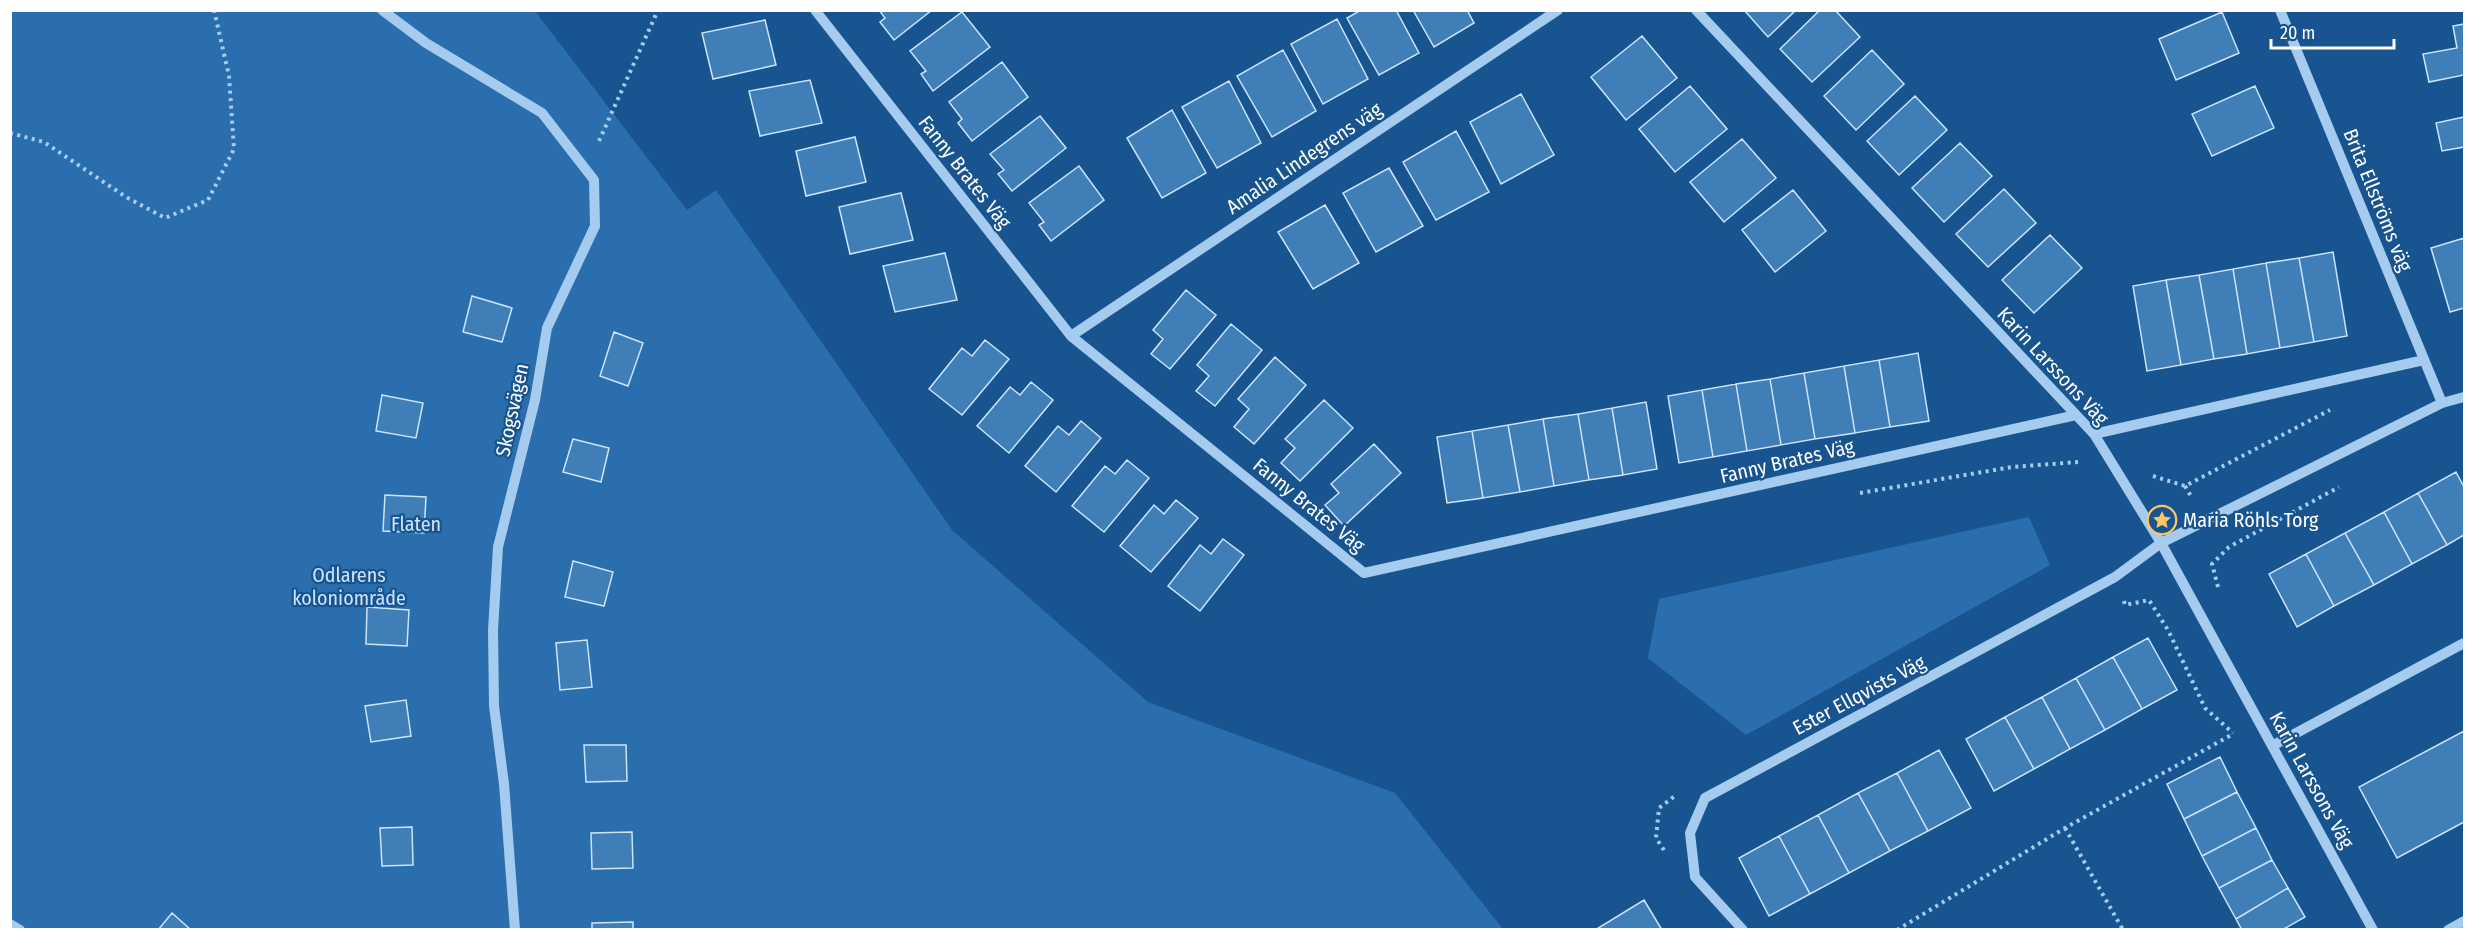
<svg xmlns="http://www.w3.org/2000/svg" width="2475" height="940" viewBox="0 0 2475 940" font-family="'Fira Sans Condensed',sans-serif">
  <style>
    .green { fill: #2a6ead }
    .building { fill: #407eb7; stroke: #cbe4fb; stroke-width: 1.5 }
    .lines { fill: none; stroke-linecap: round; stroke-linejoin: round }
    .path { stroke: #a5cbef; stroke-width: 4; stroke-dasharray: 3 4.5; stroke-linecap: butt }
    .minor { stroke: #a5cbef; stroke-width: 10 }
    .labels { text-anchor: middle; stroke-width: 4.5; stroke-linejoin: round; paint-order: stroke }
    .street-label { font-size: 20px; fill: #fff; stroke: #18548f }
    .poi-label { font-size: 20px; fill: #fff; stroke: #18548f; text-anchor: start }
    .park-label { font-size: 20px; fill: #cbe4fb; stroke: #18548f }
  </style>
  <rect width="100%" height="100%" fill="#18548f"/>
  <path class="green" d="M10 11H535L687 210 716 190 952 530 1148 702 1395 793 1503 929H11Z
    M2029 517 2050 565 1746 735 1648 658 1659 599Z"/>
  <path class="building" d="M879 10H932L894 40 880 22 885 18Z
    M1361 10H1396L1419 53 1379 75 1347 18Z
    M1413 10H1467L1474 23 1434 47Z
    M1744 10H1796L1768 37Z
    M1820 10H1835L1860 37 1812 82 1780 49Z
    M962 12 990 47 933 91 921 74 926 71 910 51Z
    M2222 12 2239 53 2176 80 2159 39Z
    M1337 19 1368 79 1323 104 1291 44Z
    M765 20 776 65 713 79 702 33Z
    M2464 24V75L2429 82 2423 54 2457 48 2453 26Z
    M1642 36 1677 78 1626 120 1591 77Z
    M1283 50 1316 111 1272 137 1237 76Z
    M1872 50 1904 84 1856 130 1824 96Z
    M1002 62 1028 97 972 141 958 123 962 119 949 102Z
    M810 80 822 123 760 136 749 91Z
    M1229 81 1261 143 1217 168 1182 107Z
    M1690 86 1727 129 1675 172 1639 129Z
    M2255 86 2274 128 2212 156 2192 114Z
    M1521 94 1554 155 1501 184 1470 122Z
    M1915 96 1947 130 1899 175 1867 141Z
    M1172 110 1206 173 1162 198 1127 138Z
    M1040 116 1066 148 1012 191 998 174 1004 170 990 154Z
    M2464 117V147L2442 151 2436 123Z
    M1456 131 1489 192 1436 220 1403 162Z
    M855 137 866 182 806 196 796 151Z
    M1742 139 1776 178 1724 222 1690 182Z
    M1960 143 1992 176 1944 222 1912 188Z
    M1079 166 1104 200 1051 241 1039 225 1044 222 1029 203Z
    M1389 168 1423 226 1376 252 1343 193Z
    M2004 189 2036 223 1988 267 1956 234Z
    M1793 190 1826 231 1775 272 1742 230Z
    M901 193 913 240 850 254 839 207Z
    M1325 205 1359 263 1313 289 1278 232Z
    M2050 235 2082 268 2034 313 2002 280Z
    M2464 238V308L2450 312 2431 248Z
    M2333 252 2347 336 2314 342 2299 258Z
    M945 253 957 300 895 312 883 266Z
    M2299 258 2314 342 2280 348 2266 263Z
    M2266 263 2280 348 2247 354 2233 269Z
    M2233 269 2247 354 2214 359 2199 275Z
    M2199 275 2214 359 2181 365 2166 280Z
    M2166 280 2181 365 2147 371 2133 286Z
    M1186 290 1216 315 1170 369 1151 354 1163 339 1153 330Z
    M472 296 512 308 502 342 463 332Z
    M1231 324 1262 350 1215 406 1196 391 1209 376 1197 365Z
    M614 332 643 343 628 386 600 376Z
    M985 340 1009 359 962 415 929 389 962 348 972 356Z
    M1918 353 1929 421 1890 427 1879 360Z
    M1275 357 1306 385 1254 444 1234 427 1249 409 1238 399Z
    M1879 360 1890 427 1855 433 1844 366Z
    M1844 366 1855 433 1815 439 1804 373Z
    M1804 373 1815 439 1781 445 1770 379Z
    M1770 379 1781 445 1747 451 1736 384Z
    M1031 382 1053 400 1009 453 977 426 1010 387 1020 395Z
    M1736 384 1747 451 1713 457 1702 390Z
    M1702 390 1713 457 1679 463 1668 396Z
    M382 395 423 403 416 438 376 431Z
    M1324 400 1353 428 1300 481 1281 463 1295 448 1285 439Z
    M1646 402 1657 469 1623 475 1612 408Z
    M1612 408 1623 475 1589 480 1578 414Z
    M1578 414 1589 480 1554 486 1543 419Z
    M1543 419 1554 486 1520 492 1508 425Z
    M1081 421 1101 438 1056 492 1025 466 1058 426 1069 435Z
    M1508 425 1520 492 1483 498 1472 431Z
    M1472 431 1483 498 1447 503 1437 437Z
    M573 439 609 448 601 482 563 472Z
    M1374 444 1401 473 1344 526 1325 505 1339 493 1331 484Z
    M1127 460 1149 478 1104 532 1072 506 1105 466 1115 474Z
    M2456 472 2464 487V535L2447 545 2418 493Z
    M2418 493 2447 545 2412 564 2384 512Z
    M385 495 426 497 424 533 383 531Z
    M1176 500 1198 518 1151 572 1120 546 1154 505 1164 514Z
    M2384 512 2412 564 2374 585 2345 533Z
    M2345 533 2374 585 2334 606 2306 554Z
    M1223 539 1244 555 1200 611 1168 586 1200 545 1211 554Z
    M2306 554 2334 606 2297 627 2269 574Z
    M573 561 613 572 604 606 565 597Z
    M367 607 409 610 407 646 366 644Z
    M2148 638 2177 690 2142 709 2113 657Z
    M587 640 592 687 560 690 556 643Z
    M2113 657 2142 709 2105 730 2076 678Z
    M2076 678 2105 730 2070 749 2042 697Z
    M2042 697 2070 749 2034 769 2005 717Z
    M406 700 411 736 371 742 365 706Z
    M2005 717 2034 769 1994 791 1966 739Z
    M2464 731V822L2397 858 2359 787Z
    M584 745H626L627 781 586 782Z
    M1939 750 1971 808 1928 831 1897 773Z
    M2220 757 2237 792 2184 819 2167 784Z
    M1897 773 1928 831 1890 851 1858 793Z
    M2237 792 2256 828 2202 856 2184 819Z
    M1858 793 1890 851 1849 873 1818 815Z
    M1818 815 1849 873 1810 894 1779 836Z
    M412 827 413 865 382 866 380 828Z
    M2256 828 2272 860 2219 888 2202 856Z
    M632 832 633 868 592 869 591 833Z
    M1779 836 1810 894 1769 916 1739 858Z
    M2272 860 2288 888 2236 919 2219 888Z
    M2288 888 2305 917 2282 930H2242L2236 919Z
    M1644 900 1662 930H1595Z
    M172 913 191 930H158Z
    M633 922V930H592V923Z"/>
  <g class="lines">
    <path class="path" d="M10 133 44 142 126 197 165 218 208 200 234 149 229 76 214 10
      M599 141 658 10
      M2153 476 2185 486 2330 410
      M2185 486 2192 498
      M1860 493 2012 467 2078 462
      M2218 587 2212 564 2229 547 2339 487
      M2124 601 2125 605 2149 600 2168 630 2205 708 2233 733
      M2065 828 2123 930
      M1664 850 1656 838 1659 808 1675 796
      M1897 930 2065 828 2233 734"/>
    <path class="minor" d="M382 10 426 43 542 113 594 180 595 226 547 328 535 400 498 547 493 630 494 706 504 784 515 930
      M815 10 1071 336 1364 573 2076 415
      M1696 10 2094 434 2161 543 2373 930
      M2280 10 2442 403
      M1071 336 1558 10
      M2094 434 2424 360
      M2272 746 2464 643
      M10 924 20 930
      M1743 930 1695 877 1690 833 1705 798 2115 577 2161 543 2442 403 2464 397
      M2448 930 2464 921"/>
  </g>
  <defs>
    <g id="sight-ring" transform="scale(1.5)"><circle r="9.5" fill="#18548f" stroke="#ffc763" stroke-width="1.5"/><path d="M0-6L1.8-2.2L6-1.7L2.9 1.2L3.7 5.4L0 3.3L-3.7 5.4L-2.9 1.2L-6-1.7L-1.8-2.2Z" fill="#ffc763"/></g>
  </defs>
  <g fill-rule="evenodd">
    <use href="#sight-ring" x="2162" y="520"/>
  </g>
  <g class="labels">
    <g class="street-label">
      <text transform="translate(1304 158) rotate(-34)" y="7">Amalia Lindegrens väg</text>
      <text transform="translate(965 172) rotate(52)" y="7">Fanny Brates Väg</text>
      <text transform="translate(2378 200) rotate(68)" y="7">Brita Ellströms väg</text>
      <text transform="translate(2053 366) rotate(47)" y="7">Karin Larssons Väg</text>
      <text transform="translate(512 410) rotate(-78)" y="7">Skogsvägen</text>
      <text transform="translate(1787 461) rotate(-13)" y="7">Fanny Brates Väg</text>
      <text transform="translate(1309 505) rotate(39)" y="7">Fanny Brates Väg</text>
      <text transform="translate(1859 695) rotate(-28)" y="7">Ester Ellqvists Väg</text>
      <text transform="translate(2312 780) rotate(61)" y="7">Karin Larssons Väg</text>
    </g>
    <g class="poi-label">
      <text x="2183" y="527">Maria Röhls Torg</text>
    </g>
    <g class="park-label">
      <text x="416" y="531">Flaten</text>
      <text x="349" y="582">Odlarens<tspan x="349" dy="23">koloniområde</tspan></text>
    </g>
  </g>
  <rect width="2475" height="940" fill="none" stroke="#ffffff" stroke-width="24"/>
  <path d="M2271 39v9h123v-9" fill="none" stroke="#ffffff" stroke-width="3"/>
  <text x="2280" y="39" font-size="18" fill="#ffffff" stroke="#18548f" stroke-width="4.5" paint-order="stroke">20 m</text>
</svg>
